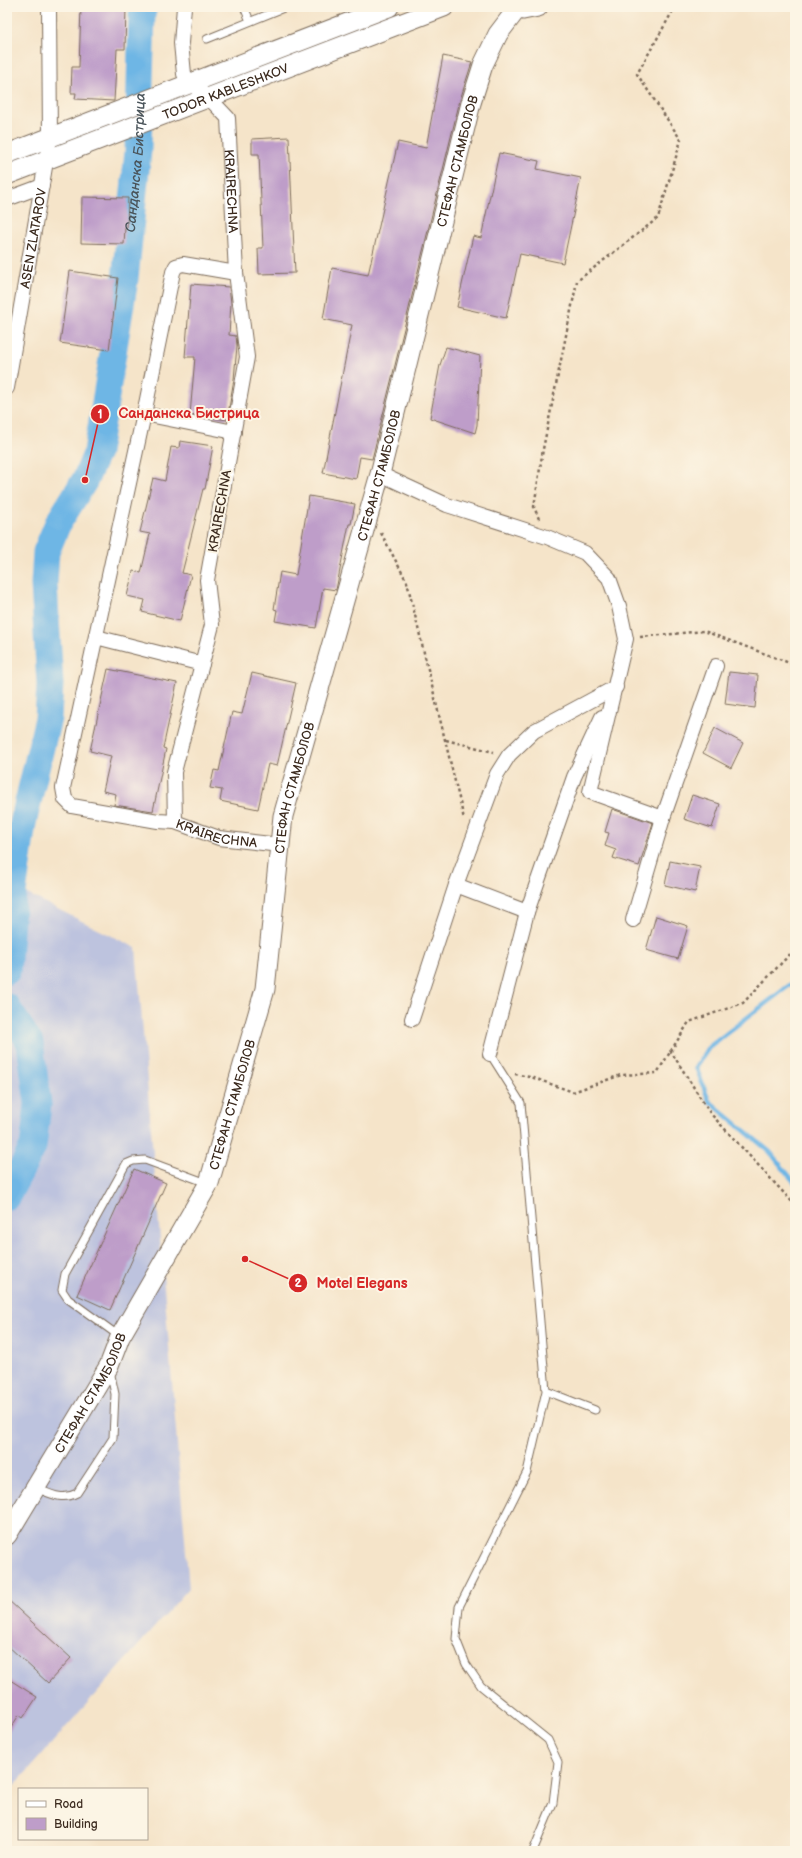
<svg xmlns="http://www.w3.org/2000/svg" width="802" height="1858" viewBox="0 0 802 1858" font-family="'Balsamiq Sans',sans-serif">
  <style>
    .industrial { fill: #bdc3de }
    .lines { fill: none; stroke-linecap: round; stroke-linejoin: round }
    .stream { stroke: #6eb6e5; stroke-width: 4.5 }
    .river { stroke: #6eb6e5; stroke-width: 27 }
    .building { fill: #be9dc9 }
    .lane-casing { stroke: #7c6b5a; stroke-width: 9 }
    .street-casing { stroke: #7c6b5a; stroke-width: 16 }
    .secondary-casing { stroke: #7c6b5a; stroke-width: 21 }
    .path { stroke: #7c6b5a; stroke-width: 2.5; stroke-dasharray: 3 3; stroke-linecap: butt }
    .lane { stroke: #fff; stroke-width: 7 }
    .street { stroke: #fff; stroke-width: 14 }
    .secondary { stroke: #fff; stroke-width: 19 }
    .labels { text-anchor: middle; stroke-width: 4; stroke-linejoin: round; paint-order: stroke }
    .street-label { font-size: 13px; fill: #3b2a1e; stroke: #fcf5e5 }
    .water-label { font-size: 14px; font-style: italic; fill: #4a545a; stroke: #fcf5e5 }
    .leader { fill: none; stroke: #d62828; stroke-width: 1.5 }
    .callout-dot { fill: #d62828; stroke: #fcf5e5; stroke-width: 1.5 }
    .mark-label { font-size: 12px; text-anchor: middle; font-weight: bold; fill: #fff }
    .callout-label { font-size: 14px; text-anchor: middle; font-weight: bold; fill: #d62828; stroke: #fcf5e5; stroke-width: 4; stroke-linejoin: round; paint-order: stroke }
  </style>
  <rect width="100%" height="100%" fill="#fcf5e5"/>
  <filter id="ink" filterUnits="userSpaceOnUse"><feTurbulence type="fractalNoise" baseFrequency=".025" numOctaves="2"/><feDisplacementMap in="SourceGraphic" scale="8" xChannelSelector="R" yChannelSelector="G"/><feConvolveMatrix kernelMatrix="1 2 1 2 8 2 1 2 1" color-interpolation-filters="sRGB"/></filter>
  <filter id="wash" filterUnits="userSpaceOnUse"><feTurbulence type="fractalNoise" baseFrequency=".012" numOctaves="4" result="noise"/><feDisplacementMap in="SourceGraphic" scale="16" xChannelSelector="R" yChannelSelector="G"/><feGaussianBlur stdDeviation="0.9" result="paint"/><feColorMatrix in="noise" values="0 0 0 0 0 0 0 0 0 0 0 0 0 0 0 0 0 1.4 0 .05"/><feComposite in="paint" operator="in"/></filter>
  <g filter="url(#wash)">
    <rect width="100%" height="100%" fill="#f5e4c9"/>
    <path class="industrial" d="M7 884 136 948 189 1588 7 1794Z"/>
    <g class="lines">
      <path class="stream" d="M795 981 710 1046 696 1067 709 1101 770 1152 795 1183"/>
      <g class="river">
        <path id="s1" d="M7 971 13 893 23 823 48 718 50 684 44 584 46 552 58 523 85 480 97 452 125 279 138 151 142 14 144 7"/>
        <path d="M7 1007 30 1043 38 1104 33 1147 7 1196"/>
      </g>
    </g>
    <g id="blocks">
      <path class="building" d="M81 7H126L125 49H117L114 101 75 99 76 93H71L72 67H79Z
        M443 56 472 62 460 100 372 459 360 457 356 479 323 473 352 325 323 319 332 268 368 275 398 142 426 148Z
        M289 137 295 273 259 274 258 248H263L259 154H252V139Z
        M499 153 539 161 537 169 581 178 563 263 520 254 506 318 457 307 473 236 481 238Z
        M82 197 128 198 127 228H125L124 244 81 243Z
        M70 271 118 278 109 350 60 343Z
        M191 284 229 287 231 303 229 335 236 336 237 346 234 379 227 420 190 415 195 357H185Z
        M446 347 480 356 477 425 475 433 430 418 440 365Z
        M180 441 213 446 205 489H203L182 573 191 575 180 621 142 612 145 600 127 596 133 571 141 573 150 534 140 532 153 478 165 481 171 447 179 448Z
        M309 496 355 504 351 524H349L336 590 323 588 316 628 275 621 277 610 274 609 280 572 296 575Z
        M108 669 177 683 163 748 166 749 153 811 114 805 116 794 103 791 111 756 90 751Z
        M729 672 758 675 755 708 725 704Z
        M252 673 296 683 277 766 268 764 258 809 220 801 222 790 210 788 214 770 219 771 232 712 242 714Z
        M715 728 743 743 731 768 703 753Z
        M692 795 720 804 712 828 684 819Z
        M612 809 653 823 639 866 613 858 616 850 605 846 609 833 605 832Z
        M670 861 700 867 695 892 665 885Z
        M656 916 688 926 678 959 646 950Z
        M134 1169 166 1183 110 1310 77 1295Z
        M7 1599 71 1658 48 1683 7 1645Z
        M7 1678 37 1697 23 1718 19 1715 7 1734Z"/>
    </g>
  </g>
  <g filter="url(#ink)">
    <use href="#blocks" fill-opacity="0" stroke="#7c6b5a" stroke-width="1"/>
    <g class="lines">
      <g class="lane-casing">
        <path id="lane" d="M244 7 250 21
          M207 39 286 7
          M490 1054 521 1103 546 1391 595 1410
          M119 1336 68 1299 62 1290 65 1274 126 1164 133 1161 145 1160 207 1183
          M36 1488C51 1494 62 1501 77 1493L113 1438 115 1394 110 1371
          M533 1851 553 1803 558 1762 548 1740 481 1686 466 1664 456 1639 459 1607 527 1472 546 1391"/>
      </g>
      <g class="street-casing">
        <g id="street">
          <path id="s2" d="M184 7 181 43 184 74 191 84 209 98 228 118 236 273 247 357 207 580 212 625 174 772 175 822 219 838 280 845"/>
          <path d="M7 199 42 186"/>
          <path id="s3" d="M7 388 50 138 49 7"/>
          <path d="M144 414 234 432"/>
          <path d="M380 474 447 505 547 537 585 553 609 578 619 606 626 639 590 792 663 818 716 666"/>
          <path d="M96 637 202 664"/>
          <path d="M175 822 158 821 72 806 65 799 63 788 144 414 173 272 176 266 183 264 236 273"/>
          <path d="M456 885 527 912 490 1054"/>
          <path d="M527 912 574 777 602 717"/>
          <path d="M633 920 663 818"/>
          <path d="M412 1019 456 885 497 774 509 755 534 731 616 687"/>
        </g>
      </g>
      <g class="secondary-casing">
        <g id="secondary">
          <path d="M513 7 523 10 538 7"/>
          <path d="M7 154 389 7"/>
          <path id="s4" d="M7 175 444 7"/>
          <path id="s5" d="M7 1535 109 1366 120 1337 209 1183 265 989 283 816 380 474 471 103 483 65 498 34 517 9"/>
        </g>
      </g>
      <path class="path" d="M539 519 534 507 543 449 577 281 658 218 681 140 637 74 675 7
        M381 533 407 582 464 819
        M640 637 704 631 795 665
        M446 740 494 752
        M670 1050 710 1113 795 1205
        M515 1074 534 1078 573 1092 621 1075 657 1073 689 1022 743 1003 795 949"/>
      <use href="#lane" class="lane"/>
      <use href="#street" class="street"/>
      <use href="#secondary" class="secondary"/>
    </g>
  </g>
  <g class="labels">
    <g class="street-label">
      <text dy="5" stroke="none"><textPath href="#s4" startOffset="234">TODOR KABLESHKOV</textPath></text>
      <text dy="5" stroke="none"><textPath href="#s5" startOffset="1460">СТЕФАН СТАМБОЛОВ</textPath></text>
      <text dy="5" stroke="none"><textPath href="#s2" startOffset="203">KRAIRECHNA</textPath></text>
      <text dy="5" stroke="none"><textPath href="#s3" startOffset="152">ASEN ZLATAROV</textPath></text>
      <text dy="5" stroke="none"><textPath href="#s5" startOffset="1136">СТЕФАН СТАМБОЛОВ</textPath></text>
      <text transform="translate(219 511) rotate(-80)" y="5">KRAIRECHNA</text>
      <text dy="5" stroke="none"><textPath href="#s5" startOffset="812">СТЕФАН СТАМБОЛОВ</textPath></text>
      <text dy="5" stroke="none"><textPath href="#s2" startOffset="887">KRAIRECHNA</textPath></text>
      <text dy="5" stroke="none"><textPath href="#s5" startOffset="488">СТЕФАН СТАМБОЛОВ</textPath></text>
      <text dy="5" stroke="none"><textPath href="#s5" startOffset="165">СТЕФАН СТАМБОЛОВ</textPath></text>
    </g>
    <g class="water-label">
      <text dy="5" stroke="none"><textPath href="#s1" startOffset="828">Санданска Бистрица</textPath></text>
    </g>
  </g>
  <path class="leader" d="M85 480L100 414M245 1259L298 1283"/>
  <g class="callout-dot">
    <circle cx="85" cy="480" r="4"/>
    <circle cx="245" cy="1259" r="4"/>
    <circle cx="100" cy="414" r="10"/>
    <circle cx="298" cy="1283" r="10"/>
  </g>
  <g class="mark-label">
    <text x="100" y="418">1</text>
    <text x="298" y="1287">2</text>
  </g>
  <g class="callout-label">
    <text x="189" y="418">Санданска Бистрица</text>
    <text x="362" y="1288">Motel Elegans</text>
  </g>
  <rect width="802" height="1858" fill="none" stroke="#fcf5e5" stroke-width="24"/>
  <rect x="18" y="1788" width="130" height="52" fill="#fcf5e5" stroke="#afa495"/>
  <rect x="26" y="1801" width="20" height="6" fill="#ffffff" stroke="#afa495"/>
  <text x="54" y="1808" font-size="12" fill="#3b2a1e">Road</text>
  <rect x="26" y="1818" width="20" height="12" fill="#be9dc9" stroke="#afa495"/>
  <text x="54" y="1828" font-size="12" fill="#3b2a1e">Building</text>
</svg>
